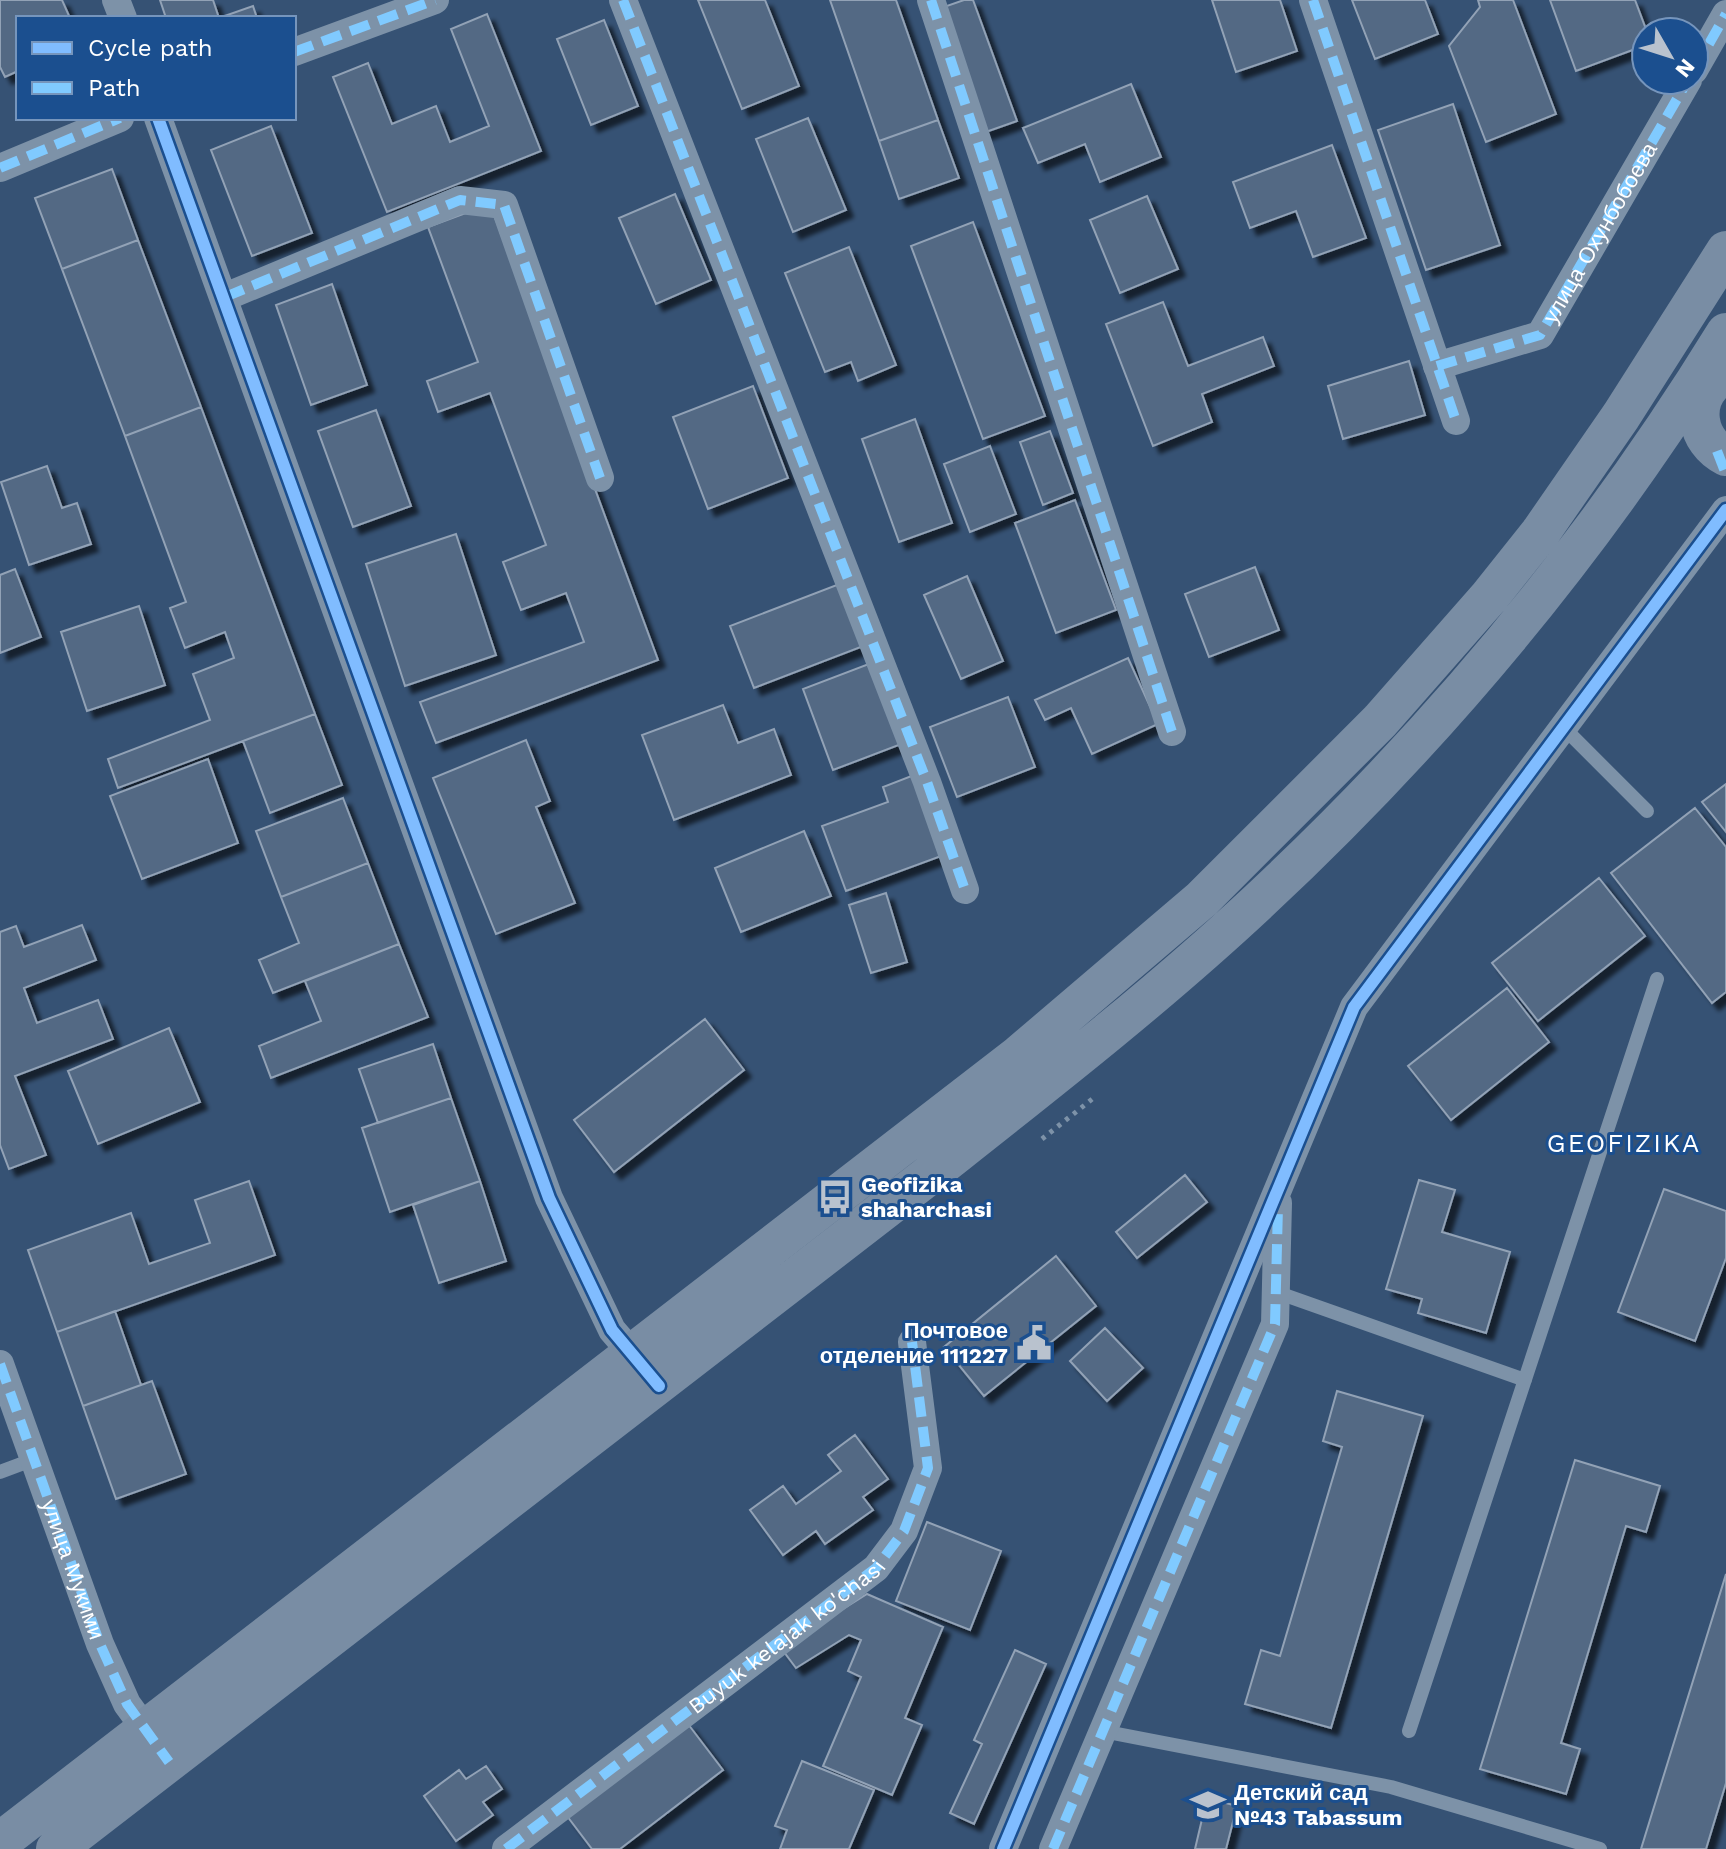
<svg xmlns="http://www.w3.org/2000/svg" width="1726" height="1849" viewBox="0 0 1726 1849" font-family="'Work Sans',sans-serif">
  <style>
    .building { fill: #526984; stroke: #92a2b6; stroke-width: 2; filter: url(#shadow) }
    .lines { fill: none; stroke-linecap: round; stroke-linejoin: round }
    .path { stroke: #7d92a8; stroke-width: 5; stroke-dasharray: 4 6; stroke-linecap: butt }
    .service { stroke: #7d92a8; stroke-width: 14 }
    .minor { stroke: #7d92a8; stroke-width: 28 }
    .secondary { stroke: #798da4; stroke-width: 40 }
    .quiet { stroke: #80caff; stroke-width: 10; stroke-dasharray: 20 10; stroke-linecap: butt }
    .cycleway-casing { stroke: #1b4f8f; stroke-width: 17 }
    .cycleway { stroke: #80bcff; stroke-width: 12 }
    .labels { text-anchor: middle; stroke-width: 6; stroke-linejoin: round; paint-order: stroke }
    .street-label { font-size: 22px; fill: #fff; stroke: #1b4f8f }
    .poi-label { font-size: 22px; font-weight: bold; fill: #fff; stroke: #1b4f8f; text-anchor: start }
    .quarter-label { font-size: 26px; letter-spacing: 2px; fill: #fff; stroke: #1b4f8f }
  </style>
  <defs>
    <filter id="shadow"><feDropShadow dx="7" dy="7" stdDeviation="2" flood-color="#0009"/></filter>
  </defs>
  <rect width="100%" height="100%" fill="#365274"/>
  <path class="building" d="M0 0H62L70 18H18V71L5 77 0 67Z
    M160 0H213L219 18 253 6 257 18H166Z
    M698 0H765L799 86 742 109Z
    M830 0H896L938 120 879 141Z
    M964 0H973L1017 121 983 133 938 9Z
    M1212 0H1280L1297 51 1236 72Z
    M1352 0H1425L1438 34 1375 59Z
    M1478 0H1513L1556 114 1486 142 1449 46 1480 7Z
    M1550 0H1635L1647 32 1646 45 1576 71Z
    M487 14 541 151 387 212 333 77 368 63 392 124 436 106 450 142 489 126 451 29Z
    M604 20 638 106 591 125 557 39Z
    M1131 84 1161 157 1100 182 1085 144 1038 163 1023 128Z
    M1453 104 1500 245 1426 270 1378 130Z
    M808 118 846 210 793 232 756 139Z
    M938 120 959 178 899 199 879 141Z
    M271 126 312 233 252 256 211 150Z
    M1332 145 1366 238 1313 257 1296 211 1250 228 1233 182Z
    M112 169 138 240 62 269 35 198Z
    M675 194 711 280 656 304 619 218Z
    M1147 196 1178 269 1120 293 1090 220Z
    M490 204 658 660 436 743 420 702 584 642 566 593 521 610 503 562 546 545 490 393 438 412 427 381 478 362 428 227Z
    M973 222 1045 416 983 439 911 246Z
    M138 240 201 407 125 436 62 269Z
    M849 247 896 365 858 381 851 362 825 372 785 273Z
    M332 284 367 385 311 405 276 305Z
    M1163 302 1188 366 1263 337 1274 366 1202 394 1212 422 1153 446 1106 324Z
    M1409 361 1425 415 1343 439 1328 386Z
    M753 386 788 478 708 509 673 417Z
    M201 407 315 714 118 788 108 759 210 720 193 674 234 658 225 632 185 648 170 608 186 602 125 436Z
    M376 410 411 506 353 527 318 431Z
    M915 419 952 523 899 542 862 439Z
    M1050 431 1073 493 1043 505 1020 442Z
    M990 446 1016 514 970 532 944 464Z
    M47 466 62 508 77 503 91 544 29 565 1 482Z
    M1075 500 1116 610 1056 633 1015 523Z
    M456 534 496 655 405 686 366 564Z
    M1255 567 1279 630 1209 657 1185 594Z
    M15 569 41 637 0 653V575Z
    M967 576 1003 661 961 679 924 595Z
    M842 583 866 645 754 688 730 626Z
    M139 606 165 685 87 711 61 632Z
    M1128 658 1158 724 1092 754 1071 708 1045 720 1035 700Z
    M874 662 904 743 833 770 803 689Z
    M1008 697 1035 767 957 797 930 727Z
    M723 705 738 743 774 729 791 775 674 820 642 735Z
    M315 714 342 785 270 813 243 741Z
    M526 740 550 801 536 807 575 903 496 934 433 778Z
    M208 759 238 843 142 879 110 796Z
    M914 775 944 855 846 891 822 826 888 802 883 787Z
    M1726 784V832L1702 802Z
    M343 798 368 863 281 897 256 831Z
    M1695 808 1726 847V992L1712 1003 1611 873Z
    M804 831 831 896 741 932 715 868Z
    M368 863 399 944 273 993 259 960 299 943 281 897Z
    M1599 878 1645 936 1538 1021 1492 963Z
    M886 893 907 962 871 973 849 905Z
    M82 925 96 960 24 988 37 1023 98 1000 113 1039 15 1076 46 1155 9 1169 0 1145V932L16 926 24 947Z
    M399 944 428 1017 271 1078 259 1046 321 1021 305 981Z
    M1507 988 1549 1042 1451 1120 1408 1066Z
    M705 1019 744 1070 614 1172 574 1120Z
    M169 1028 200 1102 98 1144 68 1071Z
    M433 1044 451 1098 378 1123 359 1069Z
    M451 1098 480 1181 390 1212 362 1128Z
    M1185 1175 1207 1202 1137 1258 1116 1232Z
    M1419 1180 1455 1190 1442 1232 1510 1252 1486 1333 1418 1313 1422 1299 1386 1289Z
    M249 1181 275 1255 57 1332 28 1250 131 1213 149 1264 210 1243 195 1200Z
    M480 1181 506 1261 439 1283 413 1205Z
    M1664 1189 1726 1211V1258L1695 1341 1618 1312Z
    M1056 1256 1096 1306 984 1396 944 1347Z
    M115 1311 141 1385 83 1406 57 1332Z
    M1105 1328 1143 1368 1107 1401 1070 1361Z
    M152 1381 186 1474 116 1499 83 1406Z
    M1337 1391 1423 1416 1331 1728 1245 1704 1261 1650 1280 1656 1342 1447 1323 1441Z
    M855 1435 888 1479 863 1497 873 1510 825 1544 816 1531 783 1555 750 1510 783 1486 796 1504 841 1471 828 1455Z
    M1575 1460 1660 1486 1646 1532 1626 1526 1561 1743 1580 1749 1566 1794 1480 1769Z
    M927 1522 1001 1551 970 1630 896 1601Z
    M1726 1574V1783L1706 1849H1641Z
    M867 1594 943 1627 905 1718 922 1725 892 1795 823 1766 861 1677 848 1671 861 1640 849 1635 796 1668 781 1648Z
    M1015 1650 1046 1664 974 1824 950 1813 982 1744 974 1740Z
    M688 1724 723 1770 620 1849H592L567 1816Z
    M802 1761 874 1790 849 1849H780L787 1830 775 1826Z
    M486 1766 502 1789 483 1802 493 1815 456 1841 424 1796 459 1770 466 1779Z
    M1207 1798 1237 1806 1226 1849H1195Z"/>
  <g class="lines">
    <path class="path" d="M1042 1139 1096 1096"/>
    <path class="service" d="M1563 727 1647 811
      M1276 1292 1525 1380
      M0 1472 32 1460
      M1102 1731 1391 1787 1600 1849
      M1409 1731 1657 979"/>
    <g class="minor">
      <path d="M116 0 123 18"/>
      <path d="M623 0 927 782 965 890"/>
      <path d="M931 0 1172 732"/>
      <path d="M1313 0 1456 421"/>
      <path d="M294 52 435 0"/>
      <path d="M1694 70 1726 14"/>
      <path d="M158 118 549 1198 612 1330 644 1367"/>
      <path d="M0 168 120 118"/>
      <path d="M225 297 460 200 504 205 600 478"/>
      <path d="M1437 366 1540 335 1688 80"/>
      <path id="s1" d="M0 1364 100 1644 127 1704 157 1745"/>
      <path d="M506 1849 876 1568 904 1531 928 1468 912 1342"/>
      <path d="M1003 1849 1354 1007 1726 510"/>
      <path d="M1053 1849 1275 1324 1278 1203"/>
    </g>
    <path class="secondary" d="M1716 380C1690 402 1696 441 1726 456
      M0 1842 1019 1055 1202 899 1380 721 1489 597 1540 533 1621 416 1726 251
      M56 1849 924 1179C1038 1089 1153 1000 1259 901 1439 733 1597 543 1726 333"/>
    <g class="quiet">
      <path d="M623 0 927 782 965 890"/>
      <path d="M931 0 1172 732"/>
      <path d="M1313 0 1456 421"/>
      <path d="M294 52 435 0"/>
      <path d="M1694 70 1726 14"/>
      <path d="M0 168 120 118"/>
      <path d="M225 297 460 200 504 205 600 478"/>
      <path id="s2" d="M1437 366 1540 335 1688 80"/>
      <path d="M1717 451 1726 474"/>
      <path d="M0 1364 100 1644 127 1704 169 1762"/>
      <path id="s3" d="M506 1849 876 1568 904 1531 928 1468 912 1342"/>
      <path d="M1053 1849 1275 1324 1278 1206"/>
    </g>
    <g class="cycleway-casing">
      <path id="cycleway" d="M158 118 549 1198 612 1330 659 1386
        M1003 1849 1354 1007 1726 510"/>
    </g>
    <use href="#cycleway" class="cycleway"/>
  </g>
  <defs>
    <g id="bus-bare" transform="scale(2.76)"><path d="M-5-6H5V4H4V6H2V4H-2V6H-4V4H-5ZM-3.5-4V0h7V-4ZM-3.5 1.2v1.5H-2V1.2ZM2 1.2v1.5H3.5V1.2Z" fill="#b9c2ce" stroke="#1b4f8f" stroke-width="2.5" paint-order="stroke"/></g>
    <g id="civic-bare" transform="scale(2.76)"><path d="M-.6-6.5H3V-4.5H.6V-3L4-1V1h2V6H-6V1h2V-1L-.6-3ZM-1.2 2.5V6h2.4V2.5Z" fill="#b9c2ce" stroke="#1b4f8f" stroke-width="2.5" paint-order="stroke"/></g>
    <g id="school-bare" transform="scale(2.76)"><path d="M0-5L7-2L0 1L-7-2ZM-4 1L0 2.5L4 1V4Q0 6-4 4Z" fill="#b9c2ce" stroke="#1b4f8f" stroke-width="2.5" paint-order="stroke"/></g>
  </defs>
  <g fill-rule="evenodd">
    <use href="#bus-bare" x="835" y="1197"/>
    <use href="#civic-bare" x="1034" y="1343"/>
    <use href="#school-bare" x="1208" y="1805"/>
  </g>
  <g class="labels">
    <g class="street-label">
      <text dy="8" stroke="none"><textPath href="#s2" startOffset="226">улица Охунбобоева</textPath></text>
      <text dy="8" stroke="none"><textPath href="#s1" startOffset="218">улица Мукими</textPath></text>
      <text dy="8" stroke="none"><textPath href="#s3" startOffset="352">Buyuk kelajak ko'chasi</textPath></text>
    </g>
    <g class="poi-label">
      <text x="861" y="1192">Geofizika<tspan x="861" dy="25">shaharchasi</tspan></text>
      <text x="1008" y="1338" text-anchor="end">Почтовое<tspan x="1008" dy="25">отделение 111227</tspan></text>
      <text x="1234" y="1800">Детский сад<tspan x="1234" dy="25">№43 Tabassum</tspan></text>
    </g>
    <g class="quarter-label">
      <text x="1624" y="1152">GEOFIZIKA</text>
    </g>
  </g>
  <rect x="16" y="16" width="280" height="104" fill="#1b4f8f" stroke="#7695bc" stroke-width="2"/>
  <rect x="32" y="42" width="40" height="12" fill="#80bcff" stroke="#7695bc" stroke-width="2"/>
  <text x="88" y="56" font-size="24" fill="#ffffff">Cycle path</text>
  <rect x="32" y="82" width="40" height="12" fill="#80caff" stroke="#7695bc" stroke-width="2"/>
  <text x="88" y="96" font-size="24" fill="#ffffff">Path</text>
  <g transform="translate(1670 56) rotate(129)"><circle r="38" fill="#1b4f8f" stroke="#7695bc" stroke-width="2"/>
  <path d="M0-6L14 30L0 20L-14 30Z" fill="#b9c2ce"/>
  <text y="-12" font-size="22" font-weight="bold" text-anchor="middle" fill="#ffffff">N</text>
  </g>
</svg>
